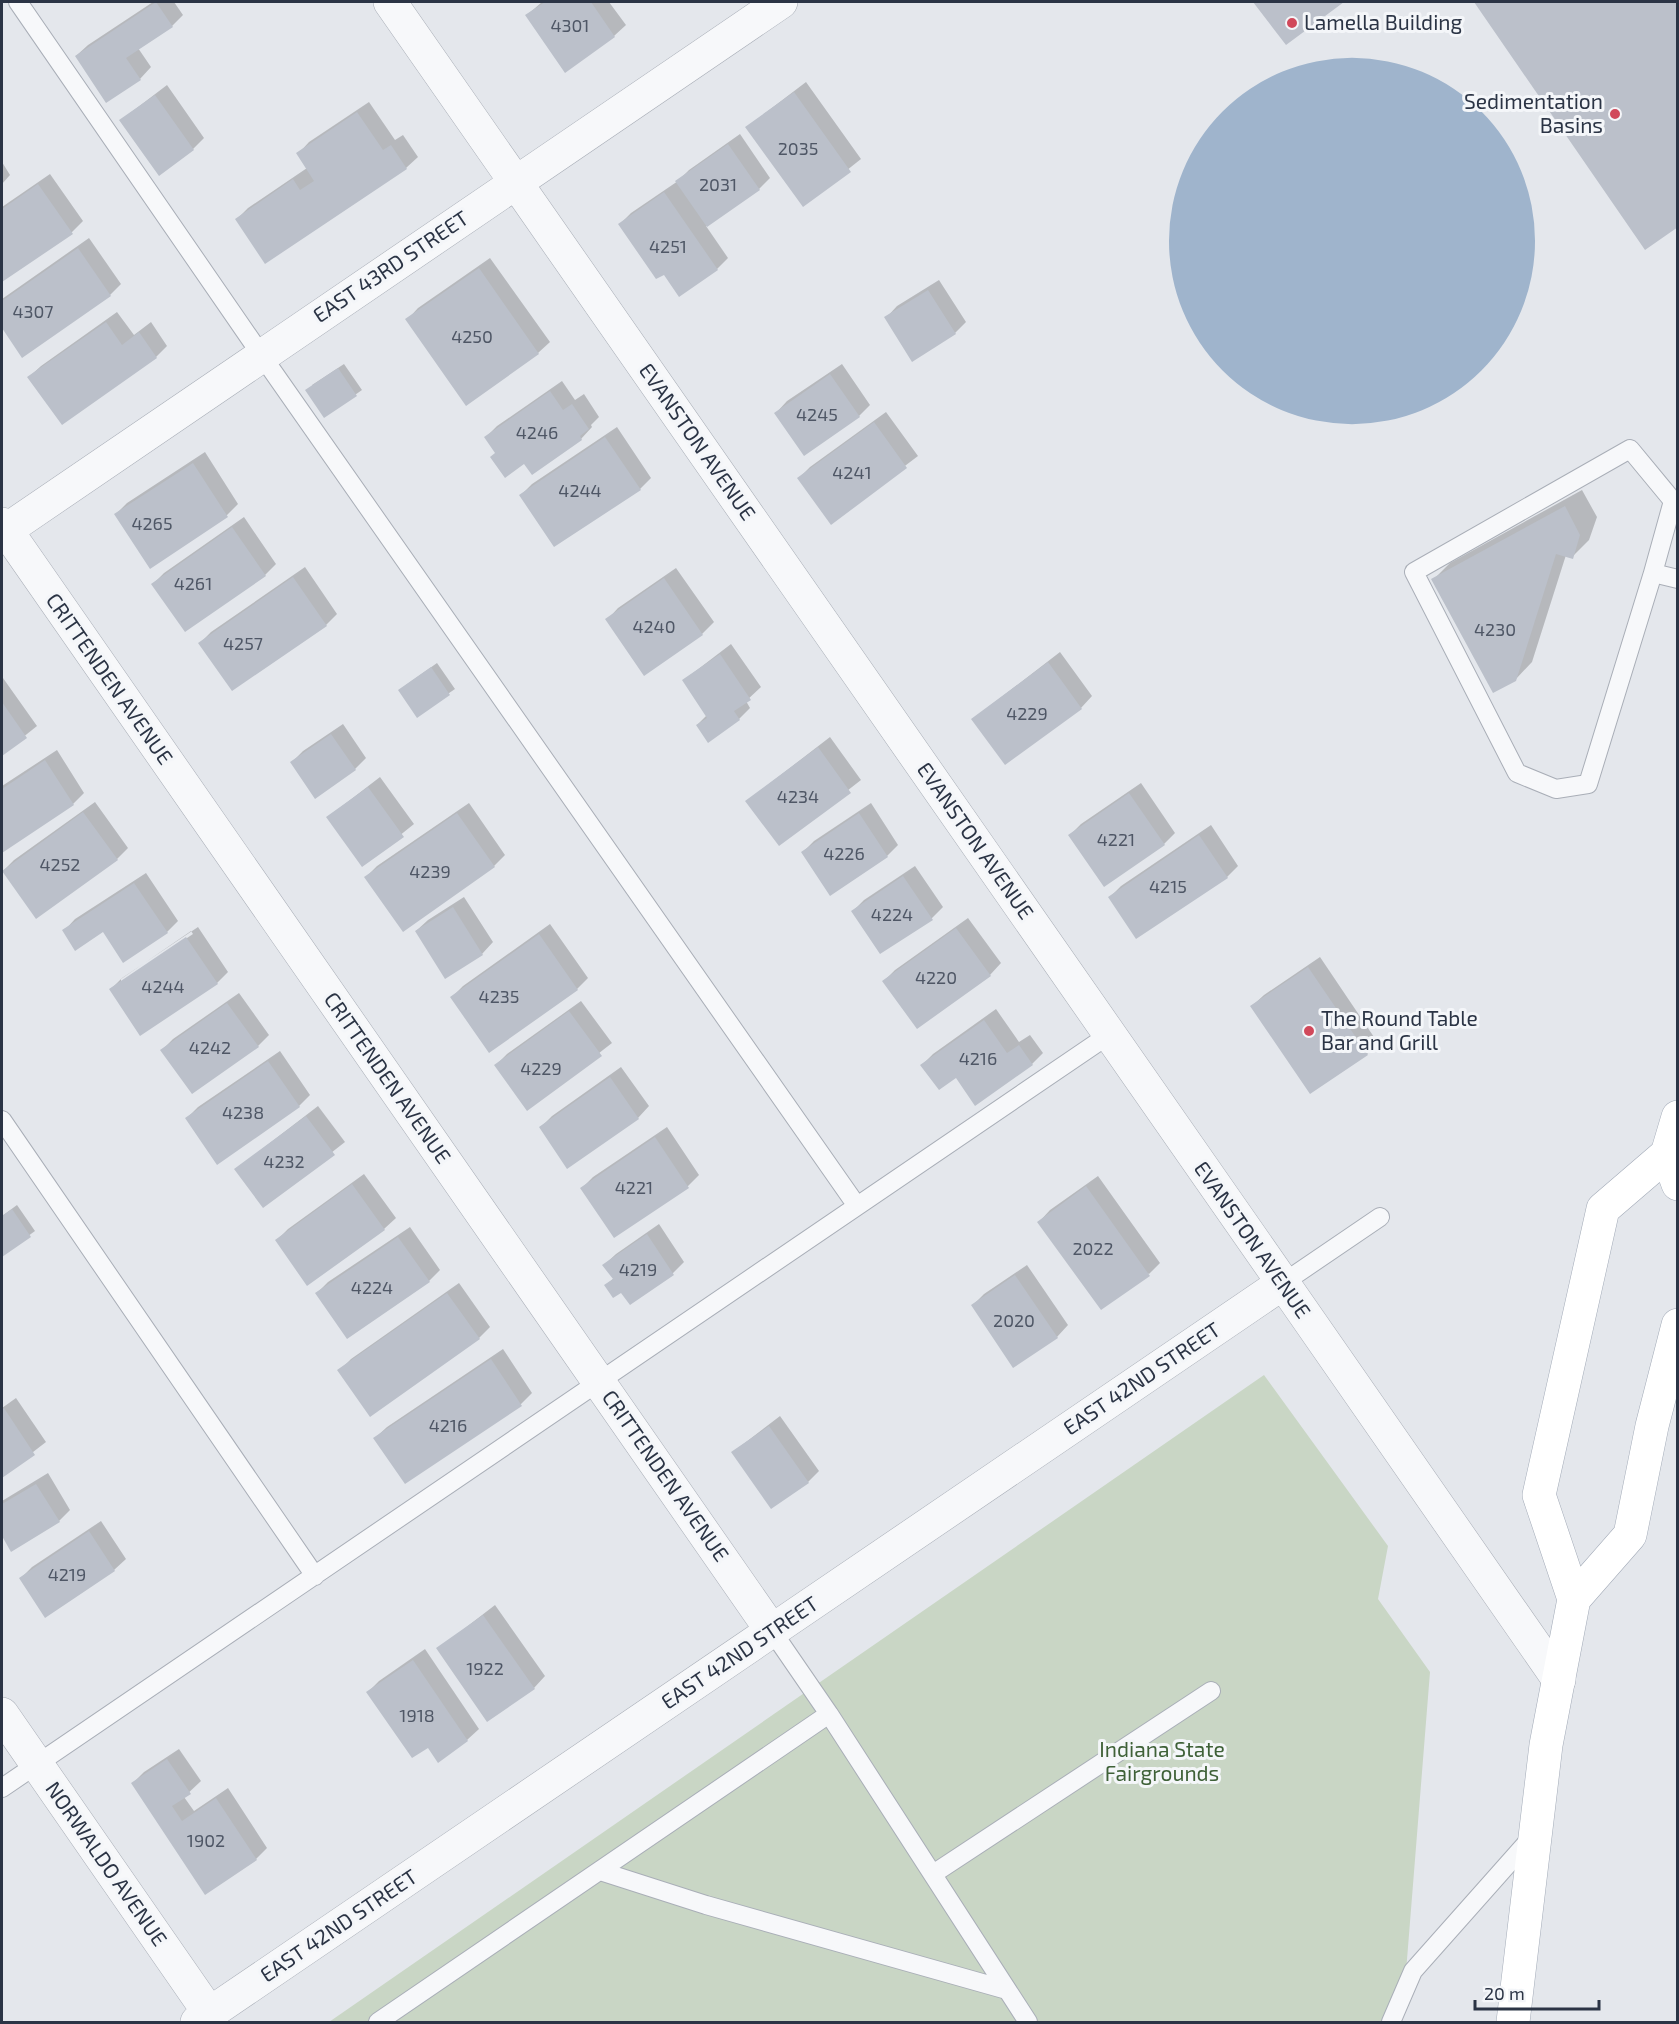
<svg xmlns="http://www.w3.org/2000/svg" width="1679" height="2024" viewBox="0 0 1679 2024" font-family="'Exo 2',sans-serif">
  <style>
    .green { fill: #c9d6c5 }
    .water { fill: #9fb4cc }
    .shadow { fill: #0003; fill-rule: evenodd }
    .building { fill: #bbc0ca }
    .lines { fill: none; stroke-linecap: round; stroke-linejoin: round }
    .service-casing { stroke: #a9aeb7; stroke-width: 20 }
    .minor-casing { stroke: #a9aeb7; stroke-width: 34 }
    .tertiary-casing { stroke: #a9aeb7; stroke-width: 34 }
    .primary-casing { stroke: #a3abb8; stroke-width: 34 }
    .service { stroke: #f7f8fa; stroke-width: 18 }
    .minor { stroke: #f7f8fa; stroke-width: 33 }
    .tertiary { stroke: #f7f8fa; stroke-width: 33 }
    .primary { stroke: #fff; stroke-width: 33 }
    .poi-dot { fill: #d1495b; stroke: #f4f6f9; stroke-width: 2 }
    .labels { text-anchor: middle; stroke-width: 6; stroke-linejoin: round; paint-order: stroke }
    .number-label { font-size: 18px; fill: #4f5766 }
    .poi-label { font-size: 21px; fill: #2b3445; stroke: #f4f6f9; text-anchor: start }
    .street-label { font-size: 21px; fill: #2b3445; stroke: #f4f6f9 }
    .park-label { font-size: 21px; fill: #3f6138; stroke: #f4f6f9 }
  </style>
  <rect width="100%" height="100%" fill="#e4e7ec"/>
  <path class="green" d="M1264 1375 1388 1546 1378 1599 1430 1672 1402 2022H329Z"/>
  <path class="water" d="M1169 241a183 183 0 1 1 366 0a183 183 0 1 1-366 0Z"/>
  <path class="shadow" d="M153 2H174L183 15 172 26 138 48 151 67 140 79 76 56 88 45Z
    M542 2H609L626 25 614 36 566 71 527 15Z
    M1255 2H1342L1286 42Z
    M1476 2H1678V226L1646 248Z
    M806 82 861 159 803 205 747 127Z
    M167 85 204 138 193 149 121 120Z
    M369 102 395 140 403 135 418 157 406 168 265 262 237 219 248 208 307 168 298 154 309 142Z
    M740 134 770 178 759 189 706 226 728 258 717 269 664 273 620 224 631 213 678 181 689 170Z
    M2 162 10 175 2 184Z
    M50 174 83 221 72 232 2 280V207Z
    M89 238 121 284 110 295 22 356 2 326V299Z
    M490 258 550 342 538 353 407 320 418 308Z
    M939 280 966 322 955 333 886 318 897 306Z
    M117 312 134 335 151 322 167 346 156 357 62 423 29 377 41 366Z
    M344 364 362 390 325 416 312 385Z
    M842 364 870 405 859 416 776 413 787 401Z
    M562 381 575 400 584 394 599 417 591 425 592 427 581 439 524 462 497 452 486 437 497 426Z
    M886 412 918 456 831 522 799 478 810 467Z
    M617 427 651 478 640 489 521 495 532 484Z
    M205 452 238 504 227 515 150 566 116 514 127 503Z
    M1582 490 1597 517 1589 540 1572 557 1566 555 1532 662 1515 680 1433 580 1450 563Z
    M244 517 276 564 265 575 185 630 153 584 164 573Z
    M305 567 337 614 326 625 200 643 211 632Z
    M676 568 714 622 702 634 645 674 607 620 618 608Z
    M731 644 761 687 746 701 750 708 739 719 697 725 707 715 684 680Z
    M1060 652 1092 696 1081 708 973 719Z
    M437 663 455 689 417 715 406 685Z
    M3 678 37 726 2 754V679Z
    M343 724 366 758 355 769 292 762 303 751Z
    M830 737 861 780 779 844 747 801Z
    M57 750 84 793 73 804 2 851V786Z
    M380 777 414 824 363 865 328 817Z
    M1141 783 1175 833 1164 844 1070 835 1081 824Z
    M95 802 128 848 117 859 3 871 14 860Z
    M469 803 505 855 494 866 366 877 377 866Z
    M871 803 898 845 887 856 803 852 814 841Z
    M1211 825 1238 866 1227 877 1110 897 1121 886Z
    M915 866 943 907 932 918 881 952 853 911 864 900Z
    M146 873 178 921 167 932 64 931 75 919Z
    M464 897 493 942 482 954 416 931 428 920Z
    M968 918 1001 963 990 975 884 981 895 970Z
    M550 924 588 978 577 989 490 1051 452 997 463 986Z
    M198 927 228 972 217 983 111 989 122 978ZM191 931 193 934 121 982V979Z
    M1320 957 1378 1043 1367 1054 1252 1006 1264 995Z
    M239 993 269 1035 258 1046 162 1050 173 1039Z
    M581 1001 612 1043 527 1109 496 1065 507 1054Z
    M996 1009 1019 1042 1030 1035 1043 1053 1032 1064 956 1076 922 1065 933 1054Z
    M280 1051 310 1095 299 1106 187 1118 198 1107Z
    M621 1067 649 1106 638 1118 541 1127 552 1116Z
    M318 1106 345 1142 263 1206 236 1169Z
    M667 1127 699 1175 688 1186 614 1236 582 1188 593 1177Z
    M364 1174 396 1218 384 1229 277 1240 288 1229Z
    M1098 1176 1160 1263 1149 1274 1039 1222 1050 1210Z
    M17 1205 35 1231 2 1255V1216Z
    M659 1224 684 1262 673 1273 631 1303 622 1291 606 1285 614 1278 604 1265 616 1254Z
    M410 1227 440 1270 429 1281 317 1293 328 1282Z
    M1027 1265 1068 1325 1057 1337 973 1305 984 1294Z
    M459 1283 490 1327 479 1338 339 1371 351 1359Z
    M503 1349 532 1393 521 1404 406 1481 375 1438 387 1427Z
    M16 1398 46 1442 2 1476V1408Z
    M780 1416 819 1471 808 1482 733 1452Z
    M48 1473 70 1510 59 1521 12 1550 2 1533V1501Z
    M101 1521 126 1559 114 1570 21 1578 32 1567Z
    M495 1605 545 1676 534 1688 438 1649Z
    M425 1649 479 1729 467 1740 368 1692 379 1681Z
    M179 1749 201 1781 184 1797 194 1811 228 1788 267 1848 256 1859 205 1893 133 1783 144 1772Z"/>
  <path class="building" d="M156 2 173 27 126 58 141 80 106 103 75 56Z
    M545 2H591L615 37 565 73 525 15Z
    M1253 2H1344L1286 45Z
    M1474 2H1678V227L1645 250Z
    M794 92 851 172 803 207 745 127Z
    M155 95 194 150 159 176 119 120Z
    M357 112 383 150 391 145 407 169 265 264 235 219 293 179 300 190 314 181 296 153Z
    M728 144 760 190 707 227 675 181Z
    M38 184 73 234 2 282V209Z
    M664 192 718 270 679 297 664 275 656 279 618 224Z
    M78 248 111 296 22 358 2 328V301Z
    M479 268 539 354 466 406 405 319Z
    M928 290 956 334 912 362 884 317Z
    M106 322 122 345 139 332 157 358 62 425 27 377Z
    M338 368 357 396 324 418 305 390Z
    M830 374 860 417 804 456 774 413Z
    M550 391 563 410 572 404 589 429 580 436 582 440 532 475 524 464 505 478 490 457 495 453 484 437Z
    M874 422 907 468 831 525 797 478Z
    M605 437 641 490 554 547 519 495Z
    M193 463 228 517 150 569 114 514Z
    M1565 506 1580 535 1573 559 1556 554 1516 681 1493 693 1431 579Z
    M232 527 266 576 185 632 151 584Z
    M293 577 327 626 232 691 198 643Z
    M664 578 703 635 644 676 605 619Z
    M720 654 751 700 734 711 740 720 708 743 696 725 707 718 682 680Z
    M1048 662 1082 709 1005 765 971 719Z
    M431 667 450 695 417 718 398 690Z
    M2 702 27 738 2 756Z
    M331 734 356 770 315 799 290 762Z
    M818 747 851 793 779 846 745 801Z
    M45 760 74 805 2 853V789Z
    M368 787 404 837 362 867 326 817Z
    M1129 793 1165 845 1104 887 1068 835Z
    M83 812 118 860 36 919 2 871Z
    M457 813 495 867 403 932 364 877Z
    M859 813 888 857 830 896 801 852Z
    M1199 835 1228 878 1136 939 1108 897Z
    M903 876 933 920 880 954 851 911Z
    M134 883 168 933 123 963 103 932 75 951 62 930Z
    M453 907 483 955 445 979 415 931Z
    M956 928 991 976 917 1029 882 981Z
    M539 934 578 990 489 1053 450 997Z
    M186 937 218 984 140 1036 109 989Z
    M1308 967 1368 1055 1310 1094 1250 1006Z
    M227 1003 259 1047 192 1094 160 1050Z
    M569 1011 602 1056 527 1111 494 1065Z
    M984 1020 1007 1053 1019 1045 1033 1065 975 1106 956 1078 939 1090 920 1065Z
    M268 1061 300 1107 217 1165 185 1118Z
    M610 1077 639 1119 567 1169 539 1127Z
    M306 1116 335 1155 263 1208 234 1169Z
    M655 1137 689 1188 614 1238 580 1188Z
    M352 1184 385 1230 307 1286 275 1240Z
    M1086 1186 1150 1276 1101 1310 1037 1222Z
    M12 1209 31 1237 2 1257V1216Z
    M647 1234 674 1275 630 1305 621 1293 613 1298 604 1285 613 1279 602 1265Z
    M398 1237 430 1282 347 1339 315 1293Z
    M1015 1275 1058 1338 1013 1368 971 1305Z
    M447 1293 480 1339 370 1417 337 1370Z
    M491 1359 522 1406 405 1484 373 1438Z
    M4 1408 35 1455 2 1478V1410Z
    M769 1426 809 1483 771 1509 731 1452Z
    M36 1484 60 1522 11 1552 2 1536V1504Z
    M89 1531 115 1571 45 1618 19 1578Z
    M483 1615 535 1689 487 1722 436 1648Z
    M413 1660 468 1741 438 1763 428 1748 412 1758 366 1692Z
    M167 1759 191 1794 172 1806 182 1821 216 1798 257 1860 205 1895 131 1783Z"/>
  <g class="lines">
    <g class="service-casing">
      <path id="service" d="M18 2 262 356 857 1206
        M1653 573 1673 501 1630 449 1414 572 1517 773 1556 789 1588 784 1653 573 1678 579
        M2 1120 315 1576
        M1283 1283 1380 1217
        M772 1631 829 1714 1028 2022
        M2 1788 1110 1034
        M600 1871 706 1905 1007 1990
        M933 1874 1211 1691
        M378 2022 829 1714
        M1391 2022 1413 1971 1532 1837"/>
    </g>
    <g class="minor-casing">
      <path id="minor" d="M390 2 1283 1283
        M2 524 772 1631
        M2 533 781 2
        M2 1714 210 2014"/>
    </g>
    <g class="tertiary-casing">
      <path id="tertiary" d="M197 2022 1283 1283 1559 1680"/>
    </g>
    <g class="primary-casing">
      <path id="primary" d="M1667 1154 1678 1184
        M1574 1599 1630 1535 1652 1426 1678 1325
        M1513 2022 1546 1745 1574 1599 1539 1495 1603 1209 1667 1154 1678 1117"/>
    </g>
    <use href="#service" class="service"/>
    <use href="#minor" class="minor"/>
    <use href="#tertiary" class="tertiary"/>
    <use href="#primary" class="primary"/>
  </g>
  <g class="poi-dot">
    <circle cx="1292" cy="23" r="6"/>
    <circle cx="1615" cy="114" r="6"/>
    <circle cx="1309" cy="1031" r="6"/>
  </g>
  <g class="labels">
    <g class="number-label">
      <text x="570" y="32">4301</text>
      <text x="798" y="155">2035</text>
      <text x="718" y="191">2031</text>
      <text x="668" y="253">4251</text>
      <text x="33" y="318">4307</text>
      <text x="472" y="343">4250</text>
      <text x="817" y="421">4245</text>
      <text x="537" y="439">4246</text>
      <text x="852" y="479">4241</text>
      <text x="580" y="497">4244</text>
      <text x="152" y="530">4265</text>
      <text x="193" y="590">4261</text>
      <text x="654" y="633">4240</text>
      <text x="1495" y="636">4230</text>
      <text x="243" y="650">4257</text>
      <text x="1027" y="720">4229</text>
      <text x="798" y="803">4234</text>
      <text x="1116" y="846">4221</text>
      <text x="844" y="860">4226</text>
      <text x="60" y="871">4252</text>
      <text x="430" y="878">4239</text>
      <text x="1168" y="893">4215</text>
      <text x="892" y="921">4224</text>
      <text x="936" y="984">4220</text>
      <text x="163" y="993">4244</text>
      <text x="499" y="1003">4235</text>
      <text x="210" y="1054">4242</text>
      <text x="978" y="1065">4216</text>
      <text x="541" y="1075">4229</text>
      <text x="243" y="1119">4238</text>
      <text x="284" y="1168">4232</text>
      <text x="634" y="1194">4221</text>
      <text x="1093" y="1255">2022</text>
      <text x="638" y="1276">4219</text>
      <text x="372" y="1294">4224</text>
      <text x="1014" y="1327">2020</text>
      <text x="448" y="1432">4216</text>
      <text x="67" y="1581">4219</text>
      <text x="485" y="1675">1922</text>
      <text x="417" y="1722">1918</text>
      <text x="206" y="1847">1902</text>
    </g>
    <g class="poi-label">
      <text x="1304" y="30">Lamella Building</text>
      <text x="1603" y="109" text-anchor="end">Sedimentation<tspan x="1603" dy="24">Basins</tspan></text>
      <text x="1321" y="1026">The Round Table<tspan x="1321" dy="24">Bar and Grill</tspan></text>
    </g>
    <g class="street-label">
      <text transform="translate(391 267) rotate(-34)" y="7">EAST 43RD STREET</text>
      <text transform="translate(697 442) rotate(55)" y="7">EVANSTON AVENUE</text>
      <text transform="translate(109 679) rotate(55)" y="7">CRITTENDEN AVENUE</text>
      <text transform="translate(975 841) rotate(55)" y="7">EVANSTON AVENUE</text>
      <text transform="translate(387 1078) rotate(55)" y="7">CRITTENDEN AVENUE</text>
      <text transform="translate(1252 1240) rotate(55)" y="7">EVANSTON AVENUE</text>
      <text transform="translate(1142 1379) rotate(-34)" y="7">EAST 42ND STREET</text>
      <text transform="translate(665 1476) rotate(55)" y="7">CRITTENDEN AVENUE</text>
      <text transform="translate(740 1653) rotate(-34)" y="7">EAST 42ND STREET</text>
      <text transform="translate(106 1864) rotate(55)" y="7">NORWALDO AVENUE</text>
      <text transform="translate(339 1926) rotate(-34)" y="7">EAST 42ND STREET</text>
    </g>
    <g class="park-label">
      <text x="1162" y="1757">Indiana State<tspan x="1162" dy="24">Fairgrounds</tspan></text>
    </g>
  </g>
  <rect width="1679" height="2024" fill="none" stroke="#2b3445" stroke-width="6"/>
  <path d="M1475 2000v9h124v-9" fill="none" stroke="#2b3445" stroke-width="3"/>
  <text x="1484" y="2000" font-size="18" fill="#2b3445" stroke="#f4f6f9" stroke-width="4.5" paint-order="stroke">20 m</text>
</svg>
